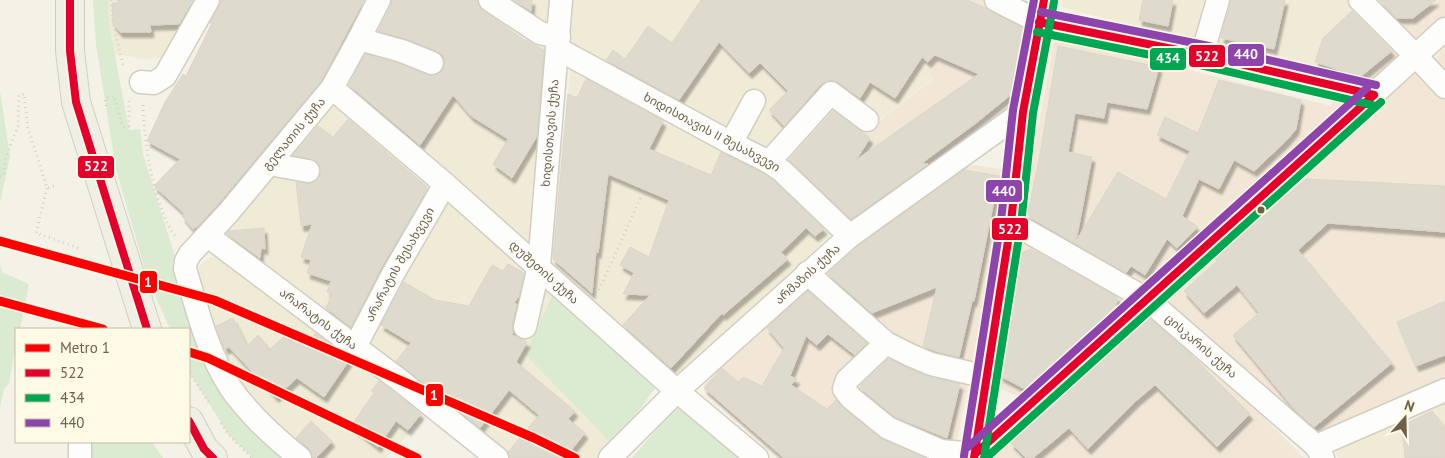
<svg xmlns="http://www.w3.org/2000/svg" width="1445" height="458" viewBox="0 0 1445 458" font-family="'PT Sans','Noto Sans Georgian',sans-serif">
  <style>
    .residential { fill: #efebd6 }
    .commercial { fill: #f2e7d6 }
    .green { fill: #dbebd1 }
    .building { fill: #dfdace; stroke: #dcd6c9; filter: url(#shadow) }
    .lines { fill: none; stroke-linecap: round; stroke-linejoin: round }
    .minor-casing { stroke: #d2cec2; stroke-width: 25 }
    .major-casing { stroke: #d3cec4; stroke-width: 30 }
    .path { stroke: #d6d1c9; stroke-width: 3; stroke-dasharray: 1 4; stroke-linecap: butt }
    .minor { stroke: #fdfdfb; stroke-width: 22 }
    .major { stroke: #f0efe3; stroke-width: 28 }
    .bus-1-casing { stroke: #fefae6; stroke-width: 11 }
    .bus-2-casing { stroke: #fefae6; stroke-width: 11 }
    .bus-3-casing { stroke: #fefae6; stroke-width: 11 }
    .bus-1 { stroke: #e4002b; stroke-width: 8 }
    .bus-2 { stroke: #00a651; stroke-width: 8 }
    .bus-3 { stroke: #8e44ad; stroke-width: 8 }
    .metro-1-casing { stroke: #fefae6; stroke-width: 12 }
    .metro-1 { stroke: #f00; stroke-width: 9 }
    .bus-dot { fill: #6f6149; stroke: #fefae6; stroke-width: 2 }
    .labels { text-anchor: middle; stroke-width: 4; stroke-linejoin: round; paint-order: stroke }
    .street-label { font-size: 12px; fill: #6f6149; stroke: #fefae6 }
    .line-badge { stroke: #fefae6; stroke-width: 2 }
    .badge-label { font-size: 14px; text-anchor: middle; font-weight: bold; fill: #fff }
  </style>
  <defs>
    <filter id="shadow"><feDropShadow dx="3" dy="5.5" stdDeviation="1" flood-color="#0004"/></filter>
  </defs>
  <rect width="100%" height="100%" fill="#f4f2e6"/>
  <path class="residential" d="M108 0H201L170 57 144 59 115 54 109 23Z
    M386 0H553L535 247 338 86Z
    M571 0H952L925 71 934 77 859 136 909 180 849 225 784 168 567 52Z
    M1063 0H1349L1389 38 1337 80 1062 7Z
    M572 60 785 175 838 227 679 383 547 259Z
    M336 102 554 292 614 446 603 458H501L228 247 224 231Z
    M219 251 430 412 386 458H302L235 382 193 273 206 260Z
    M1445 400V458H1338L1335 450Z"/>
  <path class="commercial" d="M952 0H985L1034 24 1020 95 909 180 859 137 934 78 925 72Z
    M1375 0H1445V16L1415 43 1434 63 1441 50 1445 48V384L1328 432 1310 430 1206 359 1304 458H997L989 450 1154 311 1128 298 1017 396 991 384 1055 36 1331 106 1337 80 1401 29Z
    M974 165 1008 170 954 458H777L705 392 704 381 743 337 947 172Z"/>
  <path class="green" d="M93 0H108L109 23 129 130 140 129 143 154 203 346 296 458H252L228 434 189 372V329H170L147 277 116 169 96 45Z
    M0 91 10 156 0 203Z
    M0 265 2 272 29 284 20 329H16V345L9 383 4 389 0 407Z
    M554 292 655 388 614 446 525 354Z
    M682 400 740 454 737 458H632Z
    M88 442H152L163 458H89Z"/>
  <path class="building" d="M118 0H193L179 24 150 25 151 32H120L113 24 112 3H118Z
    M221 0H364L321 81 218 204 198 226 193 229 182 216 185 214 154 186 180 159 147 141 165 102 183 74 186 76 212 23H210L219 6Z
    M392 0H477L479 6 483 11 523 39 544 50 537 136 512 178 493 164 508 139 471 116 453 95 420 145 349 85 365 54 398 63 428 75 434 76 440 74 444 68 445 61 443 55 437 51 407 39 378 31 391 6Z
    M514 0H532L531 11Z
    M701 0H967L986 8 1024 29 1013 93 976 123 922 163 928 164 851 219 789 160 833 111 870 138 856 160 979 74 935 55 928 62 922 57 895 98 870 82 860 98 838 82 832 80 827 81 821 84 784 126 769 110 788 91 760 63 749 73 719 42 679 100 606 60 613 50 625 59 648 26 672 43Z
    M1143 0H1173L1168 26 1139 20Z
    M1231 0H1285L1274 49 1221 38Z
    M1379 0H1436L1413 18H1396Z
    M1352 11 1392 51 1360 77 1315 62 1323 38Z
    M1058 46 1159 67 1147 109 1107 102 1104 118 1075 113 1068 152 1092 157 1076 241 1118 172 1166 199 1190 151 1157 135 1165 117 1198 133 1219 80 1301 100 1296 129 1287 140 1254 171 1234 160 1219 189 1199 179 1182 216 1198 227 1177 248 1167 239 1145 275 1131 266 1126 273 1031 218 1028 213 1040 155Z
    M586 79 663 121 649 149 711 175 721 152 762 173 774 181 824 229 815 236 806 228 781 252 788 259 723 315 722 313 671 368 623 325 650 295 623 294 634 273 620 265 630 247 649 257 669 200 608 174 598 253 596 251 592 293 553 259 568 94 577 98Z
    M348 119 428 188 381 268 351 327 326 308 332 294 327 292 331 281 307 273 311 260 301 257 312 224 301 226 296 182 313 183 318 179 321 173 320 166 316 161 293 155 318 126 333 137Z
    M964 170 999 176 974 301H972L959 357 935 351 923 346 937 287 872 313 828 274 858 246Z
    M1306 179 1445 186V232L1328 223 1298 250 1392 363 1314 427 1296 411 1233 335 1259 313 1237 285 1204 313 1184 291 1217 261 1215 258Z
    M264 228 265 249 261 248 260 258 227 234 229 231Z
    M1031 249 1117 297 1116 311 1027 390 1000 376 1021 253Z
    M508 264 524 273 519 296 514 303 517 304 512 324 513 332 512 335 527 342 516 362 575 411 568 419 585 433 565 458H510L508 452 539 415 509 390 480 428 396 361 411 343 381 325 404 282 435 300 469 306 492 265 503 271Z
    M808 291 867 343 855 355 828 334 817 345 806 336 790 376 797 379 791 385 827 409 836 400 843 408 880 438 924 458H784L704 388 722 368 738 382 743 377 762 386 784 348 767 328Z
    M1445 301V355L1416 366 1397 322Z
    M233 318 247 346 258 335 268 346V351L290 331 307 349 315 333 350 359 324 397 297 378 276 397 229 347 225 349 216 326Z
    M1149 318 1190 354 1250 414 1217 447 1155 385 1137 400 1088 449 1069 428 1033 458H1026L1011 443 1051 404Z
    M888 359 926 376 960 384 947 438 895 417 860 388 861 385Z
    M379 381 421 414 408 430 396 421 378 447 351 426 374 393 371 391Z
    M1432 411 1445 427V458H1405L1402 426Z
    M311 421 332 441 316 458H313L312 453 309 448 296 438Z"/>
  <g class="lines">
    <g class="minor-casing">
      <g id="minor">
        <path d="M490 0 540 33 559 37"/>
        <path d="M996 0 1039 22 1202 55 1374 95"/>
        <path d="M1360 0 1415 55 1445 87"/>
        <path d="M359 39 402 51 432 63"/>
        <path id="s1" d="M558 49 731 143 769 162 782 171 850 236"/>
        <path d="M1202 55 1218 0"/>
        <path d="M141 82 154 83 165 76 208 0"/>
        <path id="s2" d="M332 88 445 184 677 391 757 458"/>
        <path d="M731 143 754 101"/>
        <path d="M769 162 831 93 867 120"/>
        <path d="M269 164 308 171"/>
        <path id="s3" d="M1011 222 1148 300 1316 446 1323 458"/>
        <path id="s4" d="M208 236 402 382 497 458"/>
        <path d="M807 273 886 343 910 355 931 364 987 377"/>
        <path id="s5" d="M525 327 539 266 561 0"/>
        <path d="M886 343 847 380 844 389 851 398 888 428 941 451 975 454"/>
        <path id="s6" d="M355 347 393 274 445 184"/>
        <path d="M80 442V458"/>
        <path d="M1316 446 1445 390"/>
        <path d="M975 454 1148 300 1445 29"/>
        <path id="s7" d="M300 458C276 439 247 412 230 387 207 352 197 308 185 269L186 261 190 254 228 213 332 88 359 39 379 0"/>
        <path id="s8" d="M610 458 677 391 850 236 1023 112"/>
        <path d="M974 458 1011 222 1023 112 1044 0"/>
      </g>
    </g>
    <g class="major-casing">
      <path id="major" d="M70 0V51L76 102 147 329
        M189 421 204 449 213 458"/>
    </g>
    <path class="path" d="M111 0 113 24 124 68
      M143 105C145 141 149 176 162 210 166 220 169 229 176 237
      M106 106 105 98 114 96 123 127 129 126V99
      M0 176 4 175 5 159 18 126 19 95 24 94 28 128 47 188 55 186
      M47 188 36 233 79 248
      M599 290 641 197
      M189 372 209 403
      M221 423 228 434 252 458"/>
    <use href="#minor" class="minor"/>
    <use href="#major" class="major"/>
    <g class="bus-1-casing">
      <path id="bus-1" d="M70 0V51L76 102 147 329
        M1039 22 1202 55 1374 95
        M189 421 204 449 213 458
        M975 454 1374 95
        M974 458 1011 222 1023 112 1044 0"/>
    </g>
    <g class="bus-2-casing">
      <path id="bus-2" d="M1037 32 1200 65 1372 105
        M984 458 1021 224 1033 113 1054 2
        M986 458 1381 102"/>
    </g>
    <g class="bus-3-casing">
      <path id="bus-3" d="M1041 12 1204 45 1376 85
        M968 447 1367 88
        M964 456 1001 221 1013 110 1034 0"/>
    </g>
    <use href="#bus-1" class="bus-1"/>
    <use href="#bus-2" class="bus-2"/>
    <use href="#bus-3" class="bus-3"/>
    <g class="metro-1-casing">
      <path id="metro-1" d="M0 241 214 300 534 438 575 458
        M0 301 103 329
        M189 352 208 358 417 458"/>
    </g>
    <use href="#metro-1" class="metro-1"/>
  </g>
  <circle class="bus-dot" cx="1261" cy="210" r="4.5"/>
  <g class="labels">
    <g class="street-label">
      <text dy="4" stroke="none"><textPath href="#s5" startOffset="196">ხიდისთავის ქუჩა</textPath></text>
      <text dy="4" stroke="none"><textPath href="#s1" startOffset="175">ხიდისთავის II შესახვევი</textPath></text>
      <text dy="4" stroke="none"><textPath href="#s7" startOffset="402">გელათის ქუჩა</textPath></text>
      <text dy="4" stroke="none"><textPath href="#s6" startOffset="94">არარატის შესახვევი</textPath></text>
      <text dy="4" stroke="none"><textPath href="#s2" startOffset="281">დუშეთის ქუჩა</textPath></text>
      <text dy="4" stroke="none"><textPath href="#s8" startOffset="270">არმაზის ქუჩა</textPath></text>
      <text dy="4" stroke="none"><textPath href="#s4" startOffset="138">არარატის ქუჩა</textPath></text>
      <text dy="4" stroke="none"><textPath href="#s3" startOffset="228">ცისკარის ქუჩა</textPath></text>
    </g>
  </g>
  <g class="line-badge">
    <rect x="1227" y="43" width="38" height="24" rx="5" fill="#8e44ad"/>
    <rect x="1188" y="44" width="38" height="24" rx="5" fill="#e4002b"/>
    <rect x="1149" y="47" width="38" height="24" rx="5" fill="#00a651"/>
    <rect x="77" y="155" width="38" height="24" rx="5" fill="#e4002b"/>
    <rect x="985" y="179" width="38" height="24" rx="5" fill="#8e44ad"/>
    <rect x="991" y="217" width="38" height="24" rx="5" fill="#e4002b"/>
    <rect x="139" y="270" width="19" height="24" rx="5" fill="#f00"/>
    <rect x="425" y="383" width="19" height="24" rx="5" fill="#f00"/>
  </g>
  <g class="badge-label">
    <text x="1246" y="59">440</text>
    <text x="1207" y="61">522</text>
    <text x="1168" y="63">434</text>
    <text x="96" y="171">522</text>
    <text x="1004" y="196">440</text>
    <text x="1010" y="234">522</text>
    <text x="148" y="287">1</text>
    <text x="434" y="400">1</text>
  </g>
  <rect x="15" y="328" width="175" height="115" fill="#fefae6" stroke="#c5bda7"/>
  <rect x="25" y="344" width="25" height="8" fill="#ff0000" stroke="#c5bda7"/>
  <text x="60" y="353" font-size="15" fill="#6f6149">Metro 1</text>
  <rect x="25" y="369" width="25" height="8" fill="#e4002b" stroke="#c5bda7"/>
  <text x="60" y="378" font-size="15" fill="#6f6149">522</text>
  <rect x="25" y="394" width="25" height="8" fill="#00a651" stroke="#c5bda7"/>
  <text x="60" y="403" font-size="15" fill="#6f6149">434</text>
  <rect x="25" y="419" width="25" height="8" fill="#8e44ad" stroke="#c5bda7"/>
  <text x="60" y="428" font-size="15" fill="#6f6149">440</text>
  <g transform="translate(1405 418) rotate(20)" stroke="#fefae6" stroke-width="4" paint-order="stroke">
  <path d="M0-4L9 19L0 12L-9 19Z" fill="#6f6149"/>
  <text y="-8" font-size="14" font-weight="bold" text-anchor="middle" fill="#6f6149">N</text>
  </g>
</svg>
